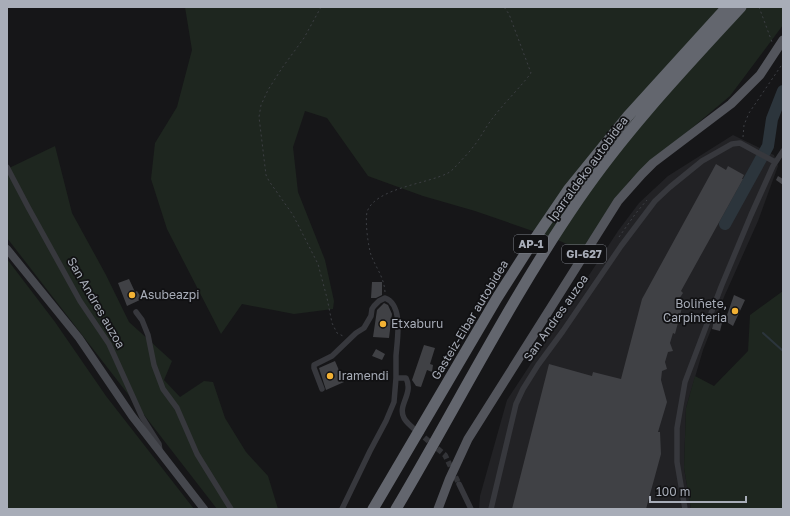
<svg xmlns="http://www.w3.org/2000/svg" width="790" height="516" viewBox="0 0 790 516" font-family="'Golos Text',sans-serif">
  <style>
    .built { fill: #222225 }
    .green { fill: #1e261f }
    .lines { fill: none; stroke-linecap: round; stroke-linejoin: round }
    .stream { stroke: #2c353c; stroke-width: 2 }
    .river { stroke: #2c353c; stroke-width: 12 }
    .building { fill: #404145 }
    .street-tunnel { stroke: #333438; stroke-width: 5.5; stroke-dasharray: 5.5 3; stroke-linecap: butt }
    .path { stroke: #3d3f44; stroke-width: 1; stroke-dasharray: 2 3; stroke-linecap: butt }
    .street { stroke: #37383d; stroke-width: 5.5 }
    .secondary { stroke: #45474d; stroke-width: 8 }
    .primary { stroke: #53555c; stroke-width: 9 }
    .highway { stroke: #63666e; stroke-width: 11 }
    .poi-dot { fill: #f2b134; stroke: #111113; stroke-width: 1.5 }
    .labels { text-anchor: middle; stroke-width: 3.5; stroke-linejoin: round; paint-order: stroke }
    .shield { fill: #111113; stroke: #7b7e86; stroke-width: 1 }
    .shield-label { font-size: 11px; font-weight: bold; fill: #a8adb8 }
    .street-label { font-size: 12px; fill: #a8adb8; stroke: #111113 }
    .poi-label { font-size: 12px; fill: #a8adb8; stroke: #111113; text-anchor: start }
  </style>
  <rect width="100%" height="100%" fill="#161618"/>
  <path class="built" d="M733 135 774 155 778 166 758 221 724 297 703 350 686 408 684 468 691 509H479L480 496 507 400 618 231 639 203 668 176Z"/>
  <path class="green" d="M185 7H783V25L730 96 630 180 607 212 590 254 553 238 475 211 423 196 368 176 327 118 305 111 293 147 298 192 325 260 334 301 333 309 294 314 242 304 221 334 167 229 151 179 155 143 177 107 192 50Z
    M55 146 72 213 106 275 129 322 172 361 164 380 180 397 204 381 213 382 225 418 246 452 268 476 278 509H217L7 238V169Z
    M7 259 55 322 106 396 194 509H7Z
    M783 291V509H691L684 468 686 408 695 376 714 386 748 351 750 315Z"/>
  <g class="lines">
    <path class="stream" d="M763 333 783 351"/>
    <path class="river" d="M725 224 768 146 772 119 783 91"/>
  </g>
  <path class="building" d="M716 164 726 170 728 166 744 175 742 179H743L681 291 683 293 679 299 684 300 675 334 673 333 670 343 673 351 668 352 665 362 667 369 662 371 661 380 667 402 658 432H660L661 454 646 509H512L549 364 592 376 593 372 621 379 642 299Z
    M778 176 783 179V185L776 180Z
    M129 279 135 292 137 291 142 299 127 306 118 283Z
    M372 282H382V295L376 298H371Z
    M734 295 745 300 733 326 725 321Z
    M384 303 388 305 392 314 389 338 373 337 377 310Z
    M714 320 722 323 720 331 712 329Z
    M424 345 435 348 430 364 433 365 432 372 427 370 421 387 416 386 412 380Z
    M376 349 385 354 382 360 372 356Z
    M335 361 344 382 326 390 319 368Z"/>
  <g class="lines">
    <path class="street-tunnel" d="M418 432 445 455 459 484"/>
    <path class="path" d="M321 7 304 38 282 68 268 90 261 105 259 117 266 175 269 181 293 215 318 264 327 298 332 323 337 333 343 336
      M759 7 772 42
      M743 137 744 125 749 113 783 63
      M619 237 636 213 647 200
      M385 292C384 277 376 268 371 255 368 245 365 222 367 212 375 188 427 184 448 173 452 171 455 167 459 163 463 158 469 153 473 147 480 139 485 128 492 119 504 103 519 89 531 73L509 14 504 7"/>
    <path class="street" d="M7 167 28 207 80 301 109 344 142 417 159 444 160 451
      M136 312 142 320 148 335 154 365 163 389 177 408 197 454 231 509
      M322 389 314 368V365L332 356 356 333 364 328 371 316 372 309 374 306 379 301 385 298C404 305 397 340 396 356 396 364 396 371 396 378H406C414 394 397 405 404 418 406 422 410 425 413 428
      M459 484 471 509
      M342 509 370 451 386 421 394 402 396 378
      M491 509 516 404 523 389 538 365 563 331 621 246 655 201 670 187 702 161 732 144 740 143 775 162
      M685 509 677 462V428L685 382 721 287 751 215 773 166 783 151"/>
    <path class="secondary" d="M7 249 79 338 132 416 204 509"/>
    <path class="primary" d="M438 509 449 480 468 439 618 201 642 174 653 163 731 104 760 75 783 40"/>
    <path class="highway" d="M373 509 497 298 534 240 568 190 628 116 727 7
      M396 509C457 406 511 298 579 199 626 130 684 69 741 7"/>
  </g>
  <g class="poi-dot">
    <circle cx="132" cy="295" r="4"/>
    <circle cx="735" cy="311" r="4"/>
    <circle cx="383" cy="324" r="4"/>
    <circle cx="330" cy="376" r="4"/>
  </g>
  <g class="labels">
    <g class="shield">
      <rect x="514" y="235" width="34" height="18" rx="3"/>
      <rect x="562" y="245" width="44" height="18" rx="3"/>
    </g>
    <g class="shield-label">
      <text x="531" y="248">AP-1</text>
      <text x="584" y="258">GI-627</text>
    </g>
    <g class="street-label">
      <text transform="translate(588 169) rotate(-54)" y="4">Iparraldeko autobidea</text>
      <text transform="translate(96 303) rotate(60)" y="4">San Andres auzoa</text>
      <text transform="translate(556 318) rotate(-55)" y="4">San Andres auzoa</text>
      <text transform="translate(470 320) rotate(-59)" y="4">Gasteiz-Eibar autobidea</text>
    </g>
    <g class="poi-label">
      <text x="140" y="299">Asubeazpi</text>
      <text x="727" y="308" text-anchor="end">Boliñete,<tspan x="727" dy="14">Carpinteria</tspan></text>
      <text x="391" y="328">Etxaburu</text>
      <text x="338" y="380">Iramendi</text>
    </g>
  </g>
  <rect width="790" height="516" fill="none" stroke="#a8adb8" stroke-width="16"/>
  <path d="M650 496v6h96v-6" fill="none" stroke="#a8adb8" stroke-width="2"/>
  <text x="656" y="496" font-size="12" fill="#a8adb8" stroke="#111113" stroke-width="3" paint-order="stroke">100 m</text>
</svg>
